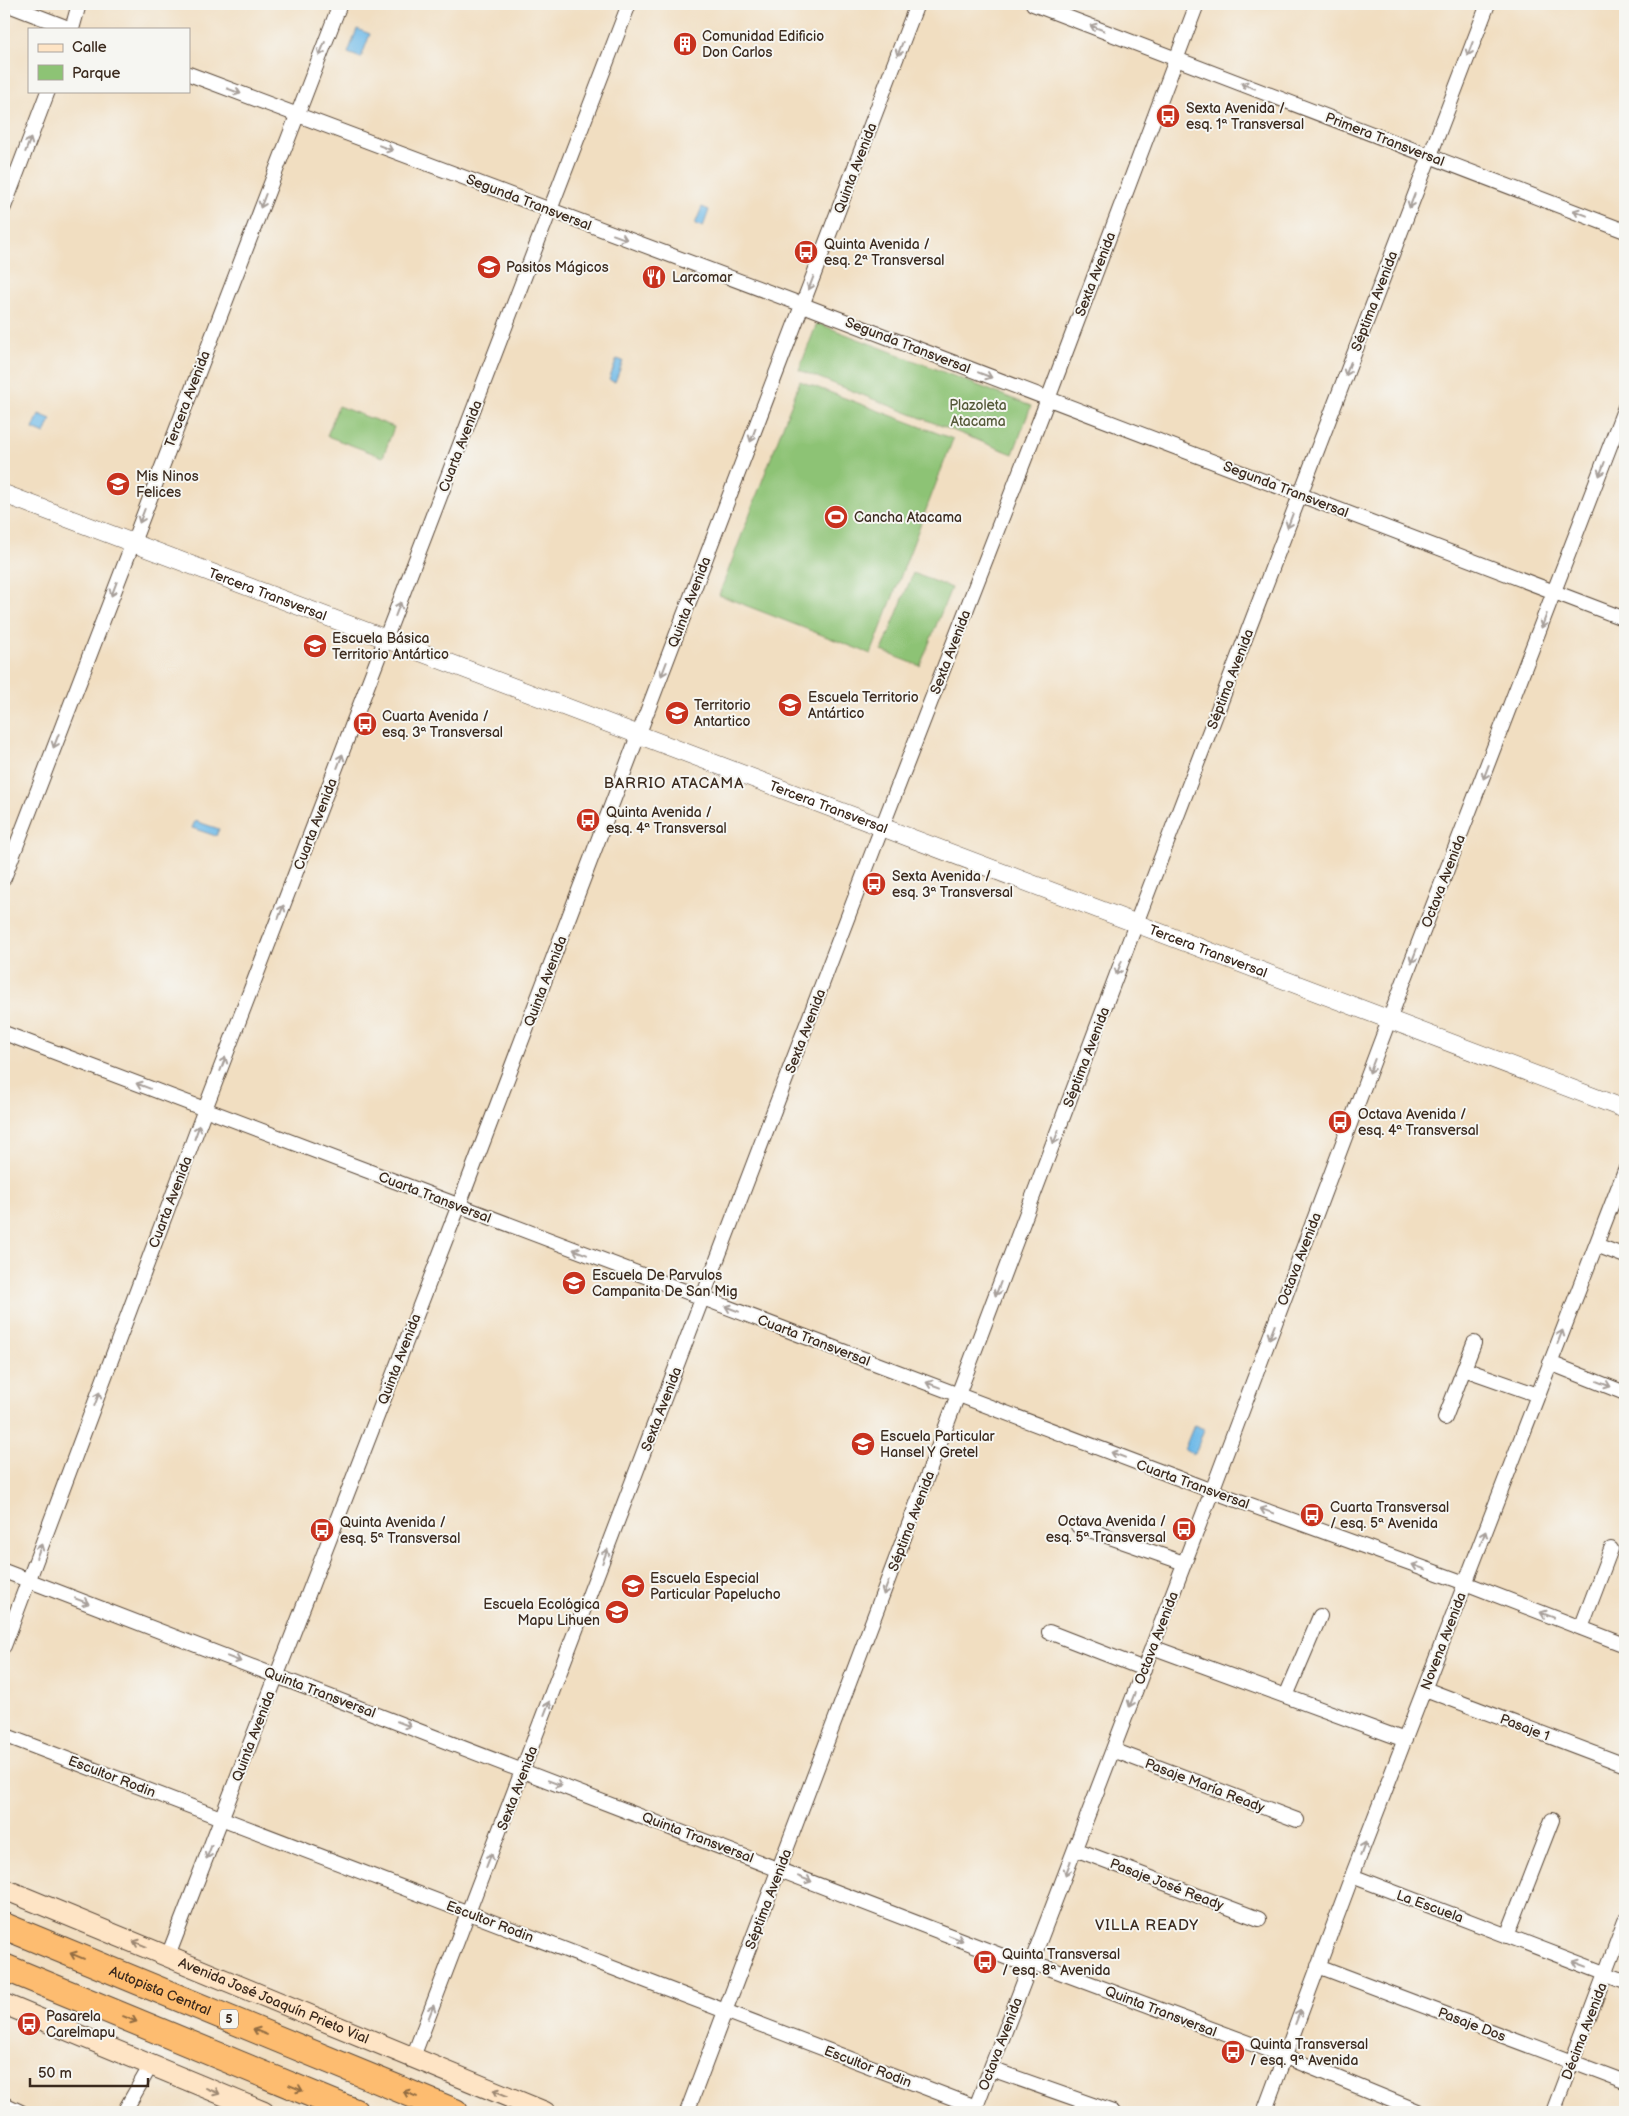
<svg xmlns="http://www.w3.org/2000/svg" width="1629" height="2116" viewBox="0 0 1629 2116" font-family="'Balsamiq Sans',sans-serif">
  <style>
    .green { fill: #8dc375; stroke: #64764a }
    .water { fill: #6ebae8; stroke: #547283 }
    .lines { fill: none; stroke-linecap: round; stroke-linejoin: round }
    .minor-casing { stroke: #564536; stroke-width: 16 }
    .tertiary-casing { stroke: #564536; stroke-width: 19 }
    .secondary-casing { stroke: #564536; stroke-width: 22 }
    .motorway-casing { stroke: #564536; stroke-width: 28 }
    .minor { stroke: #fff; stroke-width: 14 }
    .tertiary { stroke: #fff; stroke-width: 18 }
    .secondary { stroke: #fee4c5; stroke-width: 20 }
    .motorway { stroke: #fdbc6f; stroke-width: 26 }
    .oneway { stroke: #a79f9a }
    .oneway2 { stroke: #9c8772 }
    .oneway3 { stroke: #926c42 }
    .labels { text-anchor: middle; stroke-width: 4; stroke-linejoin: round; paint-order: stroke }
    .shield { fill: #f6f6f2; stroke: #73675e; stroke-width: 1 }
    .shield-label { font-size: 12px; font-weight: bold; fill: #3b2a1e }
    .poi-label { font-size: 14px; fill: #3b2a1e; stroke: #f6f6f2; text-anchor: start }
    .street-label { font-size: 14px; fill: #3b2a1e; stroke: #f6f6f2 }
    .park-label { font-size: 14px; fill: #545838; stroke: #f6f6f2 }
    .neighbourhood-label { font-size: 15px; letter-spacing: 1px; fill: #3b2a1e; stroke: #f6f6f2 }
  </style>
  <rect width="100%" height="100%" fill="#f6f6f2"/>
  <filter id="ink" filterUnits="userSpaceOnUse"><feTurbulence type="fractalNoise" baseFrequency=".02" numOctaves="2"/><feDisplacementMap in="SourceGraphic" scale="10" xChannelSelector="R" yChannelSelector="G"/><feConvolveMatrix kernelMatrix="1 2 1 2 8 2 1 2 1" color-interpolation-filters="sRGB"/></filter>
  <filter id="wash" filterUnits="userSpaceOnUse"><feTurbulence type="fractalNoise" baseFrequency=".0096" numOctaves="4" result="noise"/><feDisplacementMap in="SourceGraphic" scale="20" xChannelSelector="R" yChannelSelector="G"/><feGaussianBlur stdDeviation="1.12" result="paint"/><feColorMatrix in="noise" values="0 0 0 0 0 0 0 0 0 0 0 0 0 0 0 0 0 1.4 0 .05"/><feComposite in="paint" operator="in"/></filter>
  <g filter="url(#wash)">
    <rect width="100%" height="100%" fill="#f1dec1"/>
    <path class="green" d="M817 323 1031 406 1013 454 799 370Z
      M800 381 953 439 871 654 719 595Z
      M338 406 394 427 383 457 327 436Z
      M913 573 951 588 920 666 882 651Z"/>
    <path class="water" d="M357 29 370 34 361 58 348 53Z
      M702 207 709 210 703 227 695 224Z
      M617 359 623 361 615 382 609 380Z
      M39 414 51 419 45 434 33 429Z
      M195 821 219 829 216 836 192 828Z
      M1194 1425 1204 1429 1195 1454 1184 1450Z"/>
  </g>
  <g filter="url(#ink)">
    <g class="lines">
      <g class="minor-casing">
        <path id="minor" d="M6 4 71 29
          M1033 4 1625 231
          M72 29 79 4
          M189 74 803 305 1625 619
          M4 207 48 91
          M4 878 340 4
          M4 1033 1212 1491 1465 1583 1625 1645
          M1596 1245 1625 1256
          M1550 1363 1625 1393
          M1464 1369 1538 1395
          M1445 1418 1474 1343
          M1078 1526 1184 1563
          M4 1571 1013 1960 1046 1967 1284 2056 1420 2112
          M1581 1628 1611 1549
          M1049 1632 1144 1669
          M4 1646 205 1109 629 4
          M1152 1647 1405 1740
          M1425 1689 1625 1765
          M1286 1696 1320 1616
          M4 1735 976 2107
          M1113 1750 1297 1820
          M1075 1849 1259 1919
          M1352 1876 1625 1981
          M1507 1936 1552 1820
          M168 1956 459 1205 917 4
          M1318 1966 1625 2082
          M413 2057 874 848 1048 399 1197 4
          M991 2069 1113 2112
          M4 2104 21 2112
          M124 2112 151 2065
          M687 2112 1140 913 1488 4
          M974 2112 1212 1491 1389 1020 1625 407
          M1264 2112 1352 1876 1625 1170
          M1553 2112 1625 1921"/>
      </g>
      <g class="tertiary-casing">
        <g id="tertiary">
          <path id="s1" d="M4 494 1625 1109"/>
        </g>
      </g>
      <g class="secondary-casing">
        <g id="secondary">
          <path id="s2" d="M4 1889 545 2112"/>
          <path d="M4 2004 264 2112"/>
        </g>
      </g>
      <g class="motorway-casing">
        <g id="motorway">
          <path id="s3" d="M4 1926 455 2112"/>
          <path d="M4 1967 355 2112"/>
        </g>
      </g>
      <use href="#minor" class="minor"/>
      <use href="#tertiary" class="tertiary"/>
      <use href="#secondary" class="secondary"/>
      <use href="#motorway" class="motorway"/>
    </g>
    <defs><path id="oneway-shaft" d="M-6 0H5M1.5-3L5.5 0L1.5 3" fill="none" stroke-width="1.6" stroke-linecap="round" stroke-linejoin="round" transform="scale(1.25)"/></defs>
    <g class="oneway">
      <use href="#oneway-shaft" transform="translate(1097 28) rotate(-159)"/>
      <use href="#oneway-shaft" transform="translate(322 49) rotate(112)"/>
      <use href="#oneway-shaft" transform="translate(900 49) rotate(111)"/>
      <use href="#oneway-shaft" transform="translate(1470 49) rotate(111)"/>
      <use href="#oneway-shaft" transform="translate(1248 86) rotate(-159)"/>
      <use href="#oneway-shaft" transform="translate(234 91) rotate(21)"/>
      <use href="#oneway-shaft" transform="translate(28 145) rotate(-69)"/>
      <use href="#oneway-shaft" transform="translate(386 148) rotate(21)"/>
      <use href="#oneway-shaft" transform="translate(263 201) rotate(111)"/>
      <use href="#oneway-shaft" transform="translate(1412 201) rotate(111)"/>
      <use href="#oneway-shaft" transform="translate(1580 213) rotate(-159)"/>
      <use href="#oneway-shaft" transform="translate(620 237) rotate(20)"/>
      <use href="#oneway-shaft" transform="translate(811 283) rotate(111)"/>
      <use href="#oneway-shaft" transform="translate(1348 369) rotate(111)"/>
      <use href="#oneway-shaft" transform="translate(985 375) rotate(21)"/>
      <use href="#oneway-shaft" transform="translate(753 435) rotate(111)"/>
      <use href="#oneway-shaft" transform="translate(1602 469) rotate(111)"/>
      <use href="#oneway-shaft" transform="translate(142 516) rotate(111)"/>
      <use href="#oneway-shaft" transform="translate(1290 521) rotate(111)"/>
      <use href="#oneway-shaft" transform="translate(114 589) rotate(111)"/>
      <use href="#oneway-shaft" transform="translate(398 609) rotate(-69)"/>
      <use href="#oneway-shaft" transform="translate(1544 621) rotate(111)"/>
      <use href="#oneway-shaft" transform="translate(664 669) rotate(111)"/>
      <use href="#oneway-shaft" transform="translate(56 741) rotate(111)"/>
      <use href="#oneway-shaft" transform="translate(340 761) rotate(-69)"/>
      <use href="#oneway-shaft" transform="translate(1486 772) rotate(111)"/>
      <use href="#oneway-shaft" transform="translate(281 912) rotate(-69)"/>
      <use href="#oneway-shaft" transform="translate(1414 956) rotate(111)"/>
      <use href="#oneway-shaft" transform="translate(1119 968) rotate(111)"/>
      <use href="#oneway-shaft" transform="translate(223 1064) rotate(-69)"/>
      <use href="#oneway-shaft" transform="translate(1372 1066) rotate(111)"/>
      <use href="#oneway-shaft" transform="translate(143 1086) rotate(-159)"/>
      <use href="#oneway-shaft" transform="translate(197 1132) rotate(-70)"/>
      <use href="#oneway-shaft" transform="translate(1056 1137) rotate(111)"/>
      <use href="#oneway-shaft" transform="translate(580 1252) rotate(-159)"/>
      <use href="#oneway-shaft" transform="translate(998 1289) rotate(111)"/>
      <use href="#oneway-shaft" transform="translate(732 1309) rotate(-159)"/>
      <use href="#oneway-shaft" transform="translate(1272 1332) rotate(111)"/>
      <use href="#oneway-shaft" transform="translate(1560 1337) rotate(-69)"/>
      <use href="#oneway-shaft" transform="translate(1604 1384) rotate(21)"/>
      <use href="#oneway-shaft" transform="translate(933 1385) rotate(-159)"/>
      <use href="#oneway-shaft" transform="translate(97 1399) rotate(-69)"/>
      <use href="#oneway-shaft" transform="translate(1118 1455) rotate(-159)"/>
      <use href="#oneway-shaft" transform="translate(1267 1511) rotate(-160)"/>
      <use href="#oneway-shaft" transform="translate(1483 1538) rotate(-69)"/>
      <use href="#oneway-shaft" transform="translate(39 1551) rotate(-69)"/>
      <use href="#oneway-shaft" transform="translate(605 1556) rotate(-69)"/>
      <use href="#oneway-shaft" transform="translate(1419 1567) rotate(-160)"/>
      <use href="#oneway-shaft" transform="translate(886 1588) rotate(111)"/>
      <use href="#oneway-shaft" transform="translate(82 1601) rotate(21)"/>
      <use href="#oneway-shaft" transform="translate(1547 1615) rotate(-159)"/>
      <use href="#oneway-shaft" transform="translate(234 1659) rotate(21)"/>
      <use href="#oneway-shaft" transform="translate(1132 1700) rotate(111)"/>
      <use href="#oneway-shaft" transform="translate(547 1708) rotate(-69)"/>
      <use href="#oneway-shaft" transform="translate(404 1724) rotate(21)"/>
      <use href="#oneway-shaft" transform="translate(555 1783) rotate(21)"/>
      <use href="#oneway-shaft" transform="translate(1363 1849) rotate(-69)"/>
      <use href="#oneway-shaft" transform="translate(209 1852) rotate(111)"/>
      <use href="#oneway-shaft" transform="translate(489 1860) rotate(-69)"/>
      <use href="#oneway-shaft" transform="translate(1068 1868) rotate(111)"/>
      <use href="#oneway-shaft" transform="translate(805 1879) rotate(21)"/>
      <use href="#oneway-shaft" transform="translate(956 1938) rotate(21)"/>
      <use href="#oneway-shaft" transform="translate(1580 1964) rotate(-159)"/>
      <use href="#oneway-shaft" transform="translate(431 2012) rotate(-69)"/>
      <use href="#oneway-shaft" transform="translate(1298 2017) rotate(-69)"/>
    </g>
    <g class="oneway2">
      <use href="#oneway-shaft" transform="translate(140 1944) rotate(-158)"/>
      <use href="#oneway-shaft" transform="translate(213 2091) rotate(23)"/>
      <use href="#oneway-shaft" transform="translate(500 2093) rotate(-157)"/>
    </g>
    <g class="oneway3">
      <use href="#oneway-shaft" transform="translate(77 1956) rotate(-158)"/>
      <use href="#oneway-shaft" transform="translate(130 2019) rotate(22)"/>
      <use href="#oneway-shaft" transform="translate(260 2032) rotate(-158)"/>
      <use href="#oneway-shaft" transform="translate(296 2088) rotate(22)"/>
      <use href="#oneway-shaft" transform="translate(410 2094) rotate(-158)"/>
    </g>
  </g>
  <defs>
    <g id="building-disc" transform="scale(1.25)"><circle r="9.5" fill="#c8321e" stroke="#f6f6f2"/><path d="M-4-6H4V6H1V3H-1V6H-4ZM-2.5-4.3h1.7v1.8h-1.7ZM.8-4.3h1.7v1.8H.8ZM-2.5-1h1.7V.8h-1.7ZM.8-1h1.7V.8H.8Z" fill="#fff"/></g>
    <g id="bus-disc" transform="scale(1.25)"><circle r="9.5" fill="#c8321e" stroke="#f6f6f2"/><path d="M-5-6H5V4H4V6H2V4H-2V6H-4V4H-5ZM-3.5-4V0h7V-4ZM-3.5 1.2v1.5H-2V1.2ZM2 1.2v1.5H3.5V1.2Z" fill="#fff"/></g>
    <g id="school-disc" transform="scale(1.25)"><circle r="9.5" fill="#c8321e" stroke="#f6f6f2"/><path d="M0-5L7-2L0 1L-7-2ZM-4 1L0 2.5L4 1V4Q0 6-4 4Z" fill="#fff"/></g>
    <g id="restaurant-disc" transform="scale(1.25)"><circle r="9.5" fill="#c8321e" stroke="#f6f6f2"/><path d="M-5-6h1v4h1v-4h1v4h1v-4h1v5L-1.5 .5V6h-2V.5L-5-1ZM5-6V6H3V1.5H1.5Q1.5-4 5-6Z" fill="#fff"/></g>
    <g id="stadium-disc" transform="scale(1.25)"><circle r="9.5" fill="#c8321e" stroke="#f6f6f2"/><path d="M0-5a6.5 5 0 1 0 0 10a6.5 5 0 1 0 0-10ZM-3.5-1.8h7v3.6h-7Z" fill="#fff"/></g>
  </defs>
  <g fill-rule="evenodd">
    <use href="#building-disc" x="685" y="44"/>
    <use href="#bus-disc" x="1168" y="116"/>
    <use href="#bus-disc" x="806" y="252"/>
    <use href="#school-disc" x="489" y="267"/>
    <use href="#restaurant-disc" x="654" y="277"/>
    <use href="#school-disc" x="118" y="484"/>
    <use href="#stadium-disc" x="836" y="517"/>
    <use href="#school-disc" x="315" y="646"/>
    <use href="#school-disc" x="790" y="705"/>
    <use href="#school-disc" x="677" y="713"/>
    <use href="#bus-disc" x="365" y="724"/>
    <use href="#bus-disc" x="588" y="820"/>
    <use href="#bus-disc" x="874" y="884"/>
    <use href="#bus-disc" x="1340" y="1122"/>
    <use href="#school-disc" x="574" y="1283"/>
    <use href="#school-disc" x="863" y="1444"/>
    <use href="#bus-disc" x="1312" y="1515"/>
    <use href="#bus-disc" x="1184" y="1529"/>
    <use href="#bus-disc" x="322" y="1530"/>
    <use href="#school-disc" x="633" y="1586"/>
    <use href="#school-disc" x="617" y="1612"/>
    <use href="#bus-disc" x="985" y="1962"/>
    <use href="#bus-disc" x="29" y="2024"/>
    <use href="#bus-disc" x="1233" y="2052"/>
  </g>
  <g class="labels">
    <rect class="shield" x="220" y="2009.5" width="18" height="19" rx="4"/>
    <g class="shield-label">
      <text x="229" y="2023">5</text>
    </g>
    <g class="poi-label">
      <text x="702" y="41">Comunidad Edificio<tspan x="702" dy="16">Don Carlos</tspan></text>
      <text x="1186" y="113">Sexta Avenida /<tspan x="1186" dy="16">esq. 1ª Transversal</tspan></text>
      <text x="824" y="249">Quinta Avenida /<tspan x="824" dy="16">esq. 2ª Transversal</tspan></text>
      <text x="506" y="272">Pasitos Mágicos</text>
      <text x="672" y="282">Larcomar</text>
      <text x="136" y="481">Mis Ninos<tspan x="136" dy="16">Felices</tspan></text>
      <text x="854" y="522">Cancha Atacama</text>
      <text x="332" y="643">Escuela Básica<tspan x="332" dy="16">Territorio Antártico</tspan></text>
      <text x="808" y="702">Escuela Territorio<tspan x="808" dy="16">Antártico</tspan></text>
      <text x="694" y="710">Territorio<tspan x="694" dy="16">Antartico</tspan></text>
      <text x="382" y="721">Cuarta Avenida /<tspan x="382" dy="16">esq. 3ª Transversal</tspan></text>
      <text x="606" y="817">Quinta Avenida /<tspan x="606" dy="16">esq. 4ª Transversal</tspan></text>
      <text x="892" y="881">Sexta Avenida /<tspan x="892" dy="16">esq. 3ª Transversal</tspan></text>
      <text x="1358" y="1119">Octava Avenida /<tspan x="1358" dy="16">esq. 4ª Transversal</tspan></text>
      <text x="592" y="1280">Escuela De Parvulos<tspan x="592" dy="16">Campanita De San Mig</tspan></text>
      <text x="880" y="1441">Escuela Particular<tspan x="880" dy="16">Hansel Y Gretel</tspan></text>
      <text x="1330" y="1512">Cuarta Transversal<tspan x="1330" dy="16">/ esq. 5ª Avenida</tspan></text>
      <text x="1166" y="1526" text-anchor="end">Octava Avenida /<tspan x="1166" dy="16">esq. 5ª Transversal</tspan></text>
      <text x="340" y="1527">Quinta Avenida /<tspan x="340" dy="16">esq. 5ª Transversal</tspan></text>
      <text x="650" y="1583">Escuela Especial<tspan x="650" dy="16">Particular Papelucho</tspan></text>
      <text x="600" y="1609" text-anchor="end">Escuela Ecológica<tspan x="600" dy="16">Mapu Lihuen</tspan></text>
      <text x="1002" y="1959">Quinta Transversal<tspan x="1002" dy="16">/ esq. 8ª Avenida</tspan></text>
      <text x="46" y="2021">Pasarela<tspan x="46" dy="16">Carelmapu</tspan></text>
      <text x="1250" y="2049">Quinta Transversal<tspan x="1250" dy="16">/ esq. 9ª Avenida</tspan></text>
    </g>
    <g class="street-label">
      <text transform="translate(1385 139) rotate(21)" y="5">Primera Transversal</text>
      <text transform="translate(855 168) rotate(-69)" y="5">Quinta Avenida</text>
      <text transform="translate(529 202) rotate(21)" y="5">Segunda Transversal</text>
      <text transform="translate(1095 274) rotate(-69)" y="5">Sexta Avenida</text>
      <text transform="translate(1374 301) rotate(-69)" y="5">Séptima Avenida</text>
      <text transform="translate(908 345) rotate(21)" y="5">Segunda Transversal</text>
      <text transform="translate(187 399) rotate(-69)" y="5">Tercera Avenida</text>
      <text transform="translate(460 446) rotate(-69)" y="5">Cuarta Avenida</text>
      <text transform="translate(1286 489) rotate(21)" y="5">Segunda Transversal</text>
      <text dy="5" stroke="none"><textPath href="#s1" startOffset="282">Tercera Transversal</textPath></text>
      <text transform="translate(689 602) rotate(-69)" y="5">Quinta Avenida</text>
      <text transform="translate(950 652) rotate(-69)" y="5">Sexta Avenida</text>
      <text transform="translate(1230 679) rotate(-69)" y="5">Séptima Avenida</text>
      <text dy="5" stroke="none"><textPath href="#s1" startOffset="882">Tercera Transversal</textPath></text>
      <text transform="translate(315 824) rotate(-69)" y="5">Cuarta Avenida</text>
      <text transform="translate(1443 881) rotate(-69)" y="5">Octava Avenida</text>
      <text dy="5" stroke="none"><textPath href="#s1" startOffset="1288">Tercera Transversal</textPath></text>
      <text transform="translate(545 981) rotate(-69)" y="5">Quinta Avenida</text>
      <text transform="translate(805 1031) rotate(-69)" y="5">Sexta Avenida</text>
      <text transform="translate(1086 1057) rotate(-69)" y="5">Séptima Avenida</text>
      <text transform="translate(435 1197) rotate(21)" y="5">Cuarta Transversal</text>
      <text transform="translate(170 1202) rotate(-69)" y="5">Cuarta Avenida</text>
      <text transform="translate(1299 1259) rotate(-69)" y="5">Octava Avenida</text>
      <text transform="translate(814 1340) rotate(21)" y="5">Cuarta Transversal</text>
      <text transform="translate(399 1359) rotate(-69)" y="5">Quinta Avenida</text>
      <text transform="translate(661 1409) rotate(-69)" y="5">Sexta Avenida</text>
      <text transform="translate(1193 1484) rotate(20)" y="5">Cuarta Transversal</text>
      <text transform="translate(911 1521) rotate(-69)" y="5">Séptima Avenida</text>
      <text transform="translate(1156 1638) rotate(-69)" y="5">Octava Avenida</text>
      <text transform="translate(1443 1641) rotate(-69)" y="5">Novena Avenida</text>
      <text transform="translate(320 1692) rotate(21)" y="5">Quinta Transversal</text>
      <text transform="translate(1525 1727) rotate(21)" y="5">Pasaje 1</text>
      <text transform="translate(253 1736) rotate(-69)" y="5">Quinta Avenida</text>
      <text transform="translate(112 1776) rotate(21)" y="5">Escultor Rodin</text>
      <text transform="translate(1205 1785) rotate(21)" y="5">Pasaje María Ready</text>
      <text transform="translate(517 1788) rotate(-69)" y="5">Sexta Avenida</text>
      <text transform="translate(698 1837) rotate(21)" y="5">Quinta Transversal</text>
      <text transform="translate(1167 1884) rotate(21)" y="5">Pasaje José Ready</text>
      <text transform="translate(768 1899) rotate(-69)" y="5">Séptima Avenida</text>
      <text transform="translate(1430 1906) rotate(20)" y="5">La Escuela</text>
      <text transform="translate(490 1921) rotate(21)" y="5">Escultor Rodin</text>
      <text dy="5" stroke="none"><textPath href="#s3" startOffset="169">Autopista Central</textPath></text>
      <text dy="5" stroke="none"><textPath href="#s2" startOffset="292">Avenida José Joaquín Prieto Vial</textPath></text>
      <text transform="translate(1161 2011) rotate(21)" y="5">Quinta Transversal</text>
      <text transform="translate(1472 2024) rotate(21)" y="5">Pasaje Dos</text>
      <text transform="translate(1584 2031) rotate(-69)" y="5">Décima Avenida</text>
      <text transform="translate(1000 2044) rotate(-69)" y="5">Octava Avenida</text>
      <text transform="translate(868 2066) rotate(21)" y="5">Escultor Rodin</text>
    </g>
    <g class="park-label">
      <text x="978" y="410">Plazoleta<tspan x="978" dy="16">Atacama</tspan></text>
    </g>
    <g class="neighbourhood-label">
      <text x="674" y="788">BARRIO ATACAMA</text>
      <text x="1147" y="1930">VILLA READY</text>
    </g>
  </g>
  <rect width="1629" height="2116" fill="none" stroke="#f6f6f2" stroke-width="20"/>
  <rect x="28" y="28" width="162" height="65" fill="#f6f6f2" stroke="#aba49d"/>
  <rect x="38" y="44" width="25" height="8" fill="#fee4c5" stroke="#aba49d"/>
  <text x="72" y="52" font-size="15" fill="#3b2a1e">Calle</text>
  <rect x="38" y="65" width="25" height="15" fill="#8dc375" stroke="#aba49d"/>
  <text x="72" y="78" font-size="15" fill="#3b2a1e">Parque</text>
  <path d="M30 2078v8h118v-8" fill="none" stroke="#3b2a1e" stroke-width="2.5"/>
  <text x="38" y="2078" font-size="15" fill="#3b2a1e" stroke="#f6f6f2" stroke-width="4" paint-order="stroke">50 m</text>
</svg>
